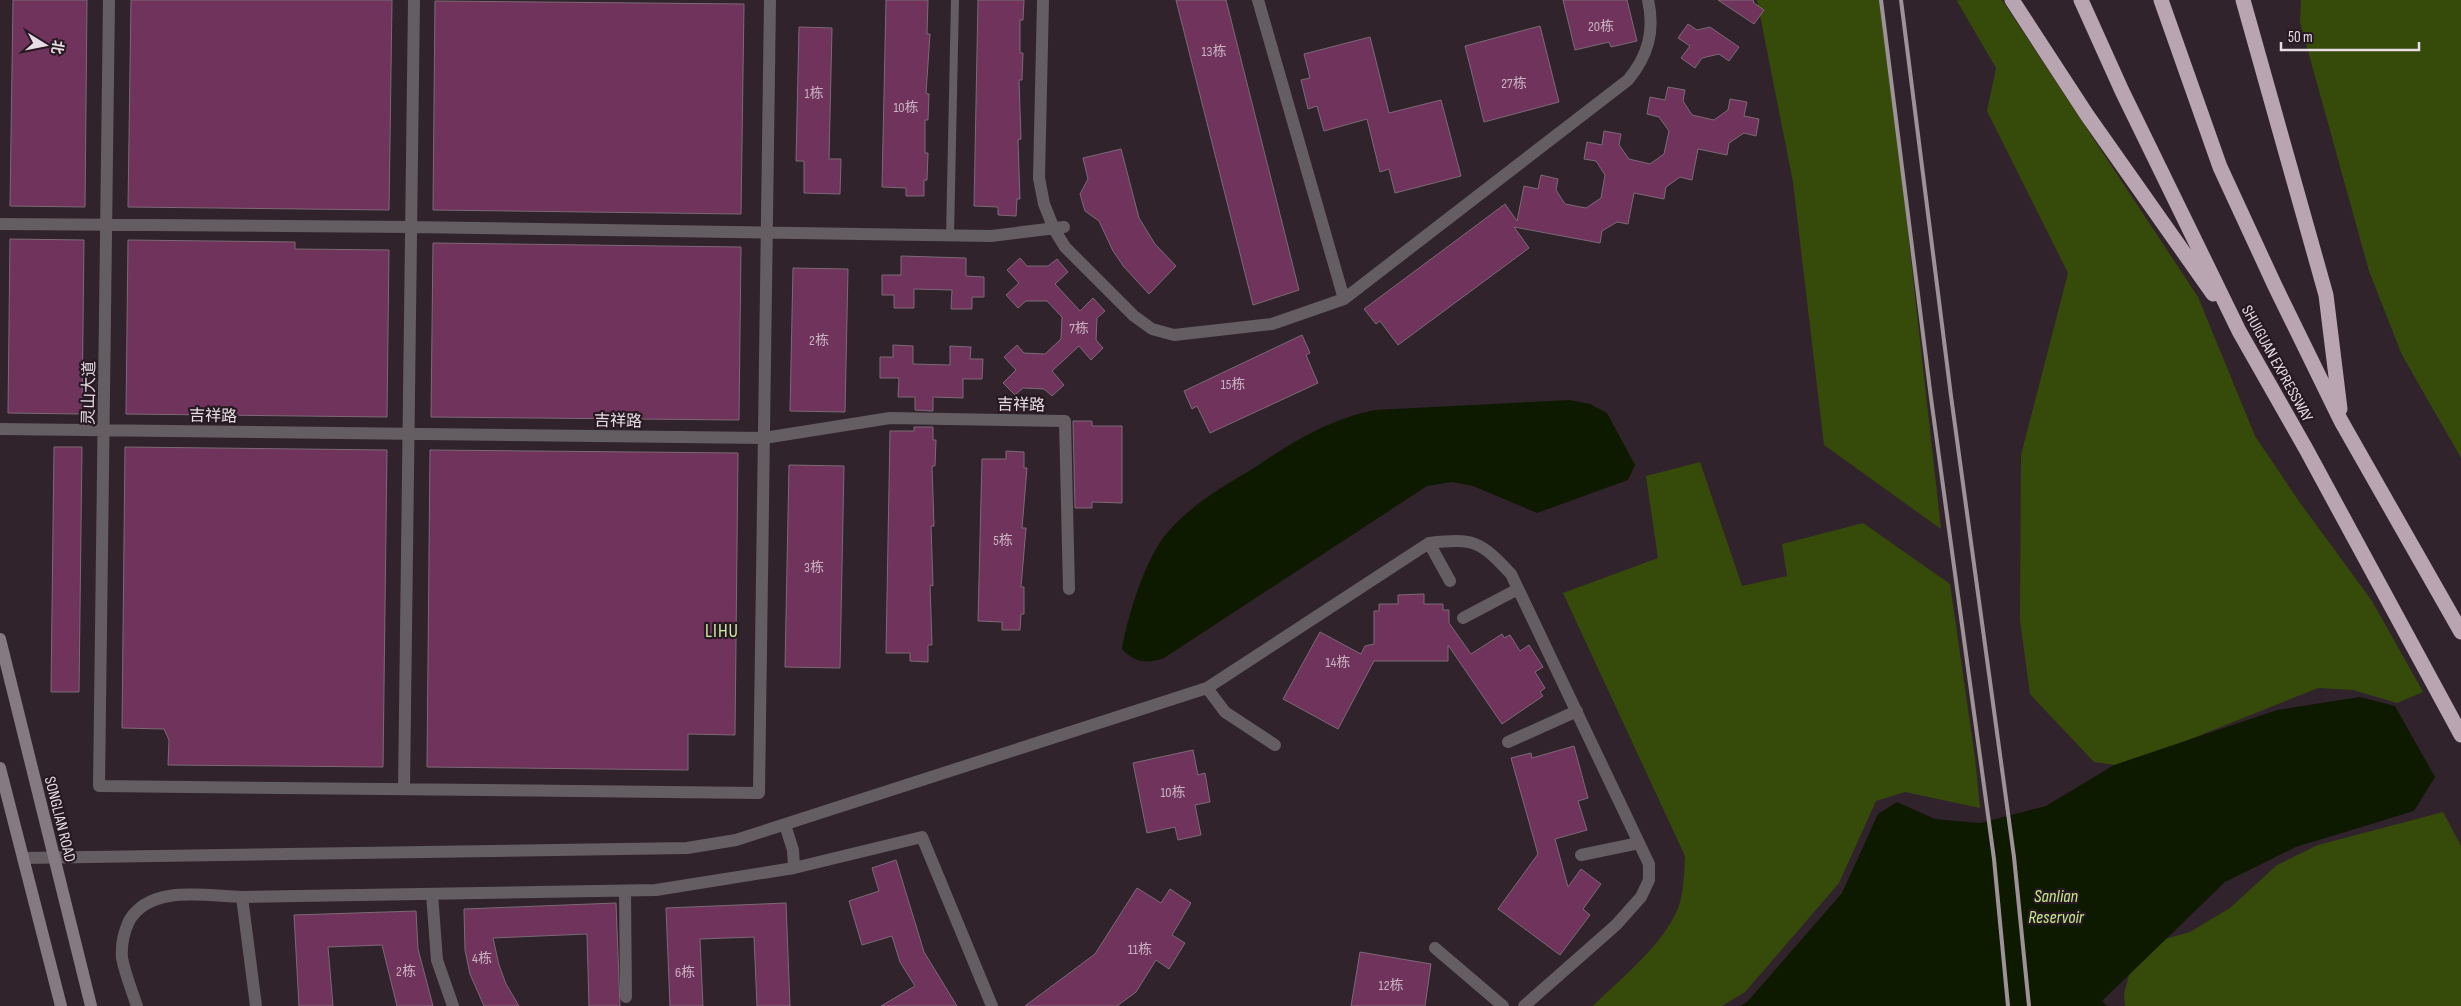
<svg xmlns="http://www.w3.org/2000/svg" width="2461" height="1006" viewBox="0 0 2461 1006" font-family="'Sofia Sans Condensed','Noto Sans SC',sans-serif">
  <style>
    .green { fill: #364b09 }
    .water { fill: #0e1a00 }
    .building { fill: #6f335c; stroke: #7c6a75 }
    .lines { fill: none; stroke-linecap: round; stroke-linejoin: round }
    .lane { stroke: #645d61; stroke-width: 8 }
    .street { stroke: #645d61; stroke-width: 12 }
    .secondary { stroke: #867a82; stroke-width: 12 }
    .highway { stroke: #b8a5b1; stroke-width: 15 }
    .rail { stroke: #9e9299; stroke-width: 4 }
    .labels { text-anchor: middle; stroke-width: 4.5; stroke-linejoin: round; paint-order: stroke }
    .number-label { font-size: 14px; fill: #cab2c2 }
    .street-label { font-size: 16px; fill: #e8dde4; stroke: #271922 }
    .water-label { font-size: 18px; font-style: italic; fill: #c4e989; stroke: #271922 }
    .quarter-label { font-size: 19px; letter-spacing: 1px; fill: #cfeda4; stroke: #271922 }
  </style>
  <rect width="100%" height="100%" fill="#31232c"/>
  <path class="green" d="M1757 0H1882L1941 529 1824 445 1793 182Z
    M1959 0H2002L2198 297 2255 436 2298 500 2372 601 2423 692 2397 703 2353 690 2318 688 2123 766 2094 762 2030 694 2020 620 2021 455 2068 273 1987 111 1996 68 1957 1Z
    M2301 0H2461V458L2402 355 2369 271 2300 22Z
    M1700 462 1742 586 1787 576 1782 544 1863 523 1950 584 1975 758 1980 808 1905 792 1876 801 1839 883 1745 992 1722 1006H1593C1620 979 1655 952 1674 917 1684 900 1684 875 1685 856L1563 593 1658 558 1646 476Z
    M2443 812 2461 846V1006H2125L2124 994 2131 968 2158 941 2190 932 2230 908 2277 865 2318 845Z"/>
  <path class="water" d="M1570 400 1590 404 1607 413 1635 465 1628 480 1537 513 1473 486 1452 482 1427 486 1164 658C1147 664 1135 663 1122 649 1127 617 1146 557 1167 533 1190 506 1219 489 1249 471 1290 444 1326 420 1375 410Z
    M2360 697 2395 706 2435 777 2414 811 2296 847 2225 882 2102 1001 2107 1006H1740L1747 1002 1842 893 1878 814 1897 802 1935 819 1980 823 2046 806 2114 765 2277 710Z"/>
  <path class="building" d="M13 0H87L85 207 10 206Z
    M131 0H392L389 210 128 207Z
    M886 0H928L927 34H930L926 93 929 94 928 120H925V153H928L927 180H924V196H906V188L882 187Z
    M978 0H1024L1023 20H1020V53H1023L1022 80H1019L1021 139 1018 140 1020 199H1017L1016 216 998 215V207L974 206Z
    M1176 0H1226L1299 290 1253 305Z
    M1563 0H1627L1637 41 1611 47 1609 42 1575 50Z
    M1718 0H1753L1754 3 1764 10 1754 24Z
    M435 1 744 4 741 214 433 210Z
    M1688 24 1697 30 1710 27 1739 47 1729 61 1719 54 1702 58 1695 68 1681 58 1690 46 1678 38Z
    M1540 26 1559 102 1484 122 1465 46Z
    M799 27 832 28 829 159H841L840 194 804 193V161H796Z
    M1370 37 1389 113 1441 100 1461 176 1395 193 1389 169 1380 172 1367 119 1324 131 1317 106 1308 109 1301 80 1310 78 1304 54Z
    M1668 87 1685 90 1683 101 1692 115 1714 120 1728 110 1730 99 1747 102 1744 116 1759 119 1756 136 1744 133 1729 143 1727 155 1698 149 1692 180 1680 177 1666 187 1664 199 1634 193 1628 224 1617 222 1602 231 1600 243 1514 227 1529 248 1398 345 1380 321 1376 324 1364 309 1505 204 1517 221 1524 186 1538 189 1541 175 1558 179 1556 190 1565 204 1586 208 1601 198 1605 175 1596 161 1584 159 1587 142 1602 145 1604 131 1621 134 1619 145 1629 159 1650 164 1664 154 1669 131 1659 117 1647 114 1650 97 1665 100Z
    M1121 149 1139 218 1155 244 1176 266 1149 294 1124 267 1113 251 1099 221 1085 211 1080 194 1088 179 1083 158Z
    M10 239 84 240 82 414 8 413Z
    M128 240 295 242V249L389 250 387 417 126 414Z
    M433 243 741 247 739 420 431 417Z
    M901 256 966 258V276L984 277V297H972V309H951L952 290 914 289V308H894V295H882V275H901Z
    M1020 258 1027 266H1048L1057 259 1068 272 1055 284 1080 311 1093 298 1105 311 1097 318 1096 340 1103 348 1091 360 1079 346 1052 371 1064 385 1052 396 1044 389 1023 388 1015 395 1003 383 1016 370 1004 357 1017 345 1024 353 1045 354 1061 339 1062 317 1047 301H1026L1018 308 1006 295 1019 283 1007 270Z
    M793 268 848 269 845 412 790 411Z
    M1302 335 1310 353 1306 355 1318 383 1210 433 1197 406 1192 409 1184 391Z
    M893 345 913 346V364L950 365V346L971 347 970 359H983L982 379H963V398L933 397V411L915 410V397H898L899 378H880V357H893Z
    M1073 421H1092V426H1122V503L1092 502V508H1075Z
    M914 427H933V440H936L935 466H932L934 526H931L933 586 930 585 932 645H928V662L910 661V653H886L890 431H914Z
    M54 447H82L79 692H51Z
    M125 447 387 450 383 767 168 765 169 740 164 729 122 728Z
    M430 450 738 453 735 735 688 734V770L427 767Z
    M1006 451 1024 452V468H1027L1022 528H1026L1021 587H1024V614H1021L1020 630H1002V622L978 621 982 459H1006Z
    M789 465 844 466 840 668 785 667Z
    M1424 594V604H1443V610H1449V623L1471 654 1502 634 1504 638 1510 635 1520 651 1529 645 1543 667 1535 672 1545 688 1540 692 1543 696 1502 724 1448 645V661H1374L1338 729 1283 699 1320 632 1361 654 1365 646 1374 644V611H1379V604H1398V595Z
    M1574 746 1588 798 1578 801 1587 830 1555 839 1568 887 1581 869 1601 884 1583 909 1590 915 1560 955 1498 909 1538 854 1511 758 1531 753 1532 758Z
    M1193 750 1198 775 1205 773 1210 802 1195 805 1201 835 1178 840 1175 827 1147 833 1133 763Z
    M896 860 924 952 957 1006H881L915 986 900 962 892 936 862 945 849 901 879 891 872 868Z
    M1137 888 1161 903 1170 889 1191 903 1172 935 1185 943 1169 969 1156 960 1136 992 1117 1006H1025L1095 954Z
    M616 903 620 1006H589L587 934 493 938 499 965 506 984 519 1006H484L470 974 465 950 464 909Z
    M786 903 790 1006H757L754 937 700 939 703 1006H670L666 908Z
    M416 911 418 949 433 1006H397L382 945 328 947 333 1006H299L294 915Z
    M1360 952 1431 964 1425 1006H1351Z"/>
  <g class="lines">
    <path class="lane" d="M950 236 955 0"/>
    <path class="street" d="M109 0 99 786 759 793 770 0
      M1043 0 1039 178 1044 204 1054 229 1065 247 1134 316 1152 329 1174 335 1272 324 1344 299 1628 80C1648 56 1655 31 1648 0
      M1258 0 1344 299
      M0 224 411 227 991 236 1064 227
      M0 429 764 438 890 418 1065 421 1069 589
      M1429 543 1450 581
      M1463 618 1518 589
      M1207 688 1225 712 1275 745
      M1508 742 1577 711
      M404 789 414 0
      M1581 855 1639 843
      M23 858 687 848 736 840 1207 688 1429 543C1475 538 1480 541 1511 574L1649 864V880L1641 897 1616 925 1524 1006
      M794 868 922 837 992 1006
      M625 891 626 997
      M432 894 437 960 453 1006
      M242 897 256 1006
      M1435 948 1503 1006
      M137 1006C132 991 125 974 122 958 121 946 124 932 129 921 150 884 206 896 242 897L656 890 794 868 793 850 785 825"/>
    <path class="secondary" d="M0 639 91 1006
      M0 768 61 1006"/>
    <path class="highway" d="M2012 0 2087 115 2213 294
      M2081 0 2122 91 2239 331 2306 449 2461 735
      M2161 0 2220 167 2275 286 2341 421 2461 632
      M2243 0 2326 295 2340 409"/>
    <path class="rail" d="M1881 0 1931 398 1994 859 2008 1006
      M1901 0 1951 396 2014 857 2029 1006"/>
  </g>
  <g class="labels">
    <g class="number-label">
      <text x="1601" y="31">20栋</text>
      <text x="1214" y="56">13栋</text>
      <text x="1514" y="88">27栋</text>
      <text x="814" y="98">1栋</text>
      <text x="906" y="112">10栋</text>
      <text x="1079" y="333">7栋</text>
      <text x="819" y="345">2栋</text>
      <text x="1233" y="389">15栋</text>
      <text x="1003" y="545">5栋</text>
      <text x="814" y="572">3栋</text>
      <text x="1338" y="667">14栋</text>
      <text x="1173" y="797">10栋</text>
      <text x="1140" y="954">11栋</text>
      <text x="482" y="963">4栋</text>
      <text x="406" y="976">2栋</text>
      <text x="685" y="977">6栋</text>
      <text x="1391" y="990">12栋</text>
    </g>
    <g class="street-label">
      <text transform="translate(2278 363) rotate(61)" y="6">SHUIGUAN EXPRESSWAY</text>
      <text transform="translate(88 393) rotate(-89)" y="6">灵山大道</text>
      <text transform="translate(1021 404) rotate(1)" y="6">吉祥路</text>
      <text transform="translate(213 415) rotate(1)" y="6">吉祥路</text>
      <text transform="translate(618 420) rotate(1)" y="6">吉祥路</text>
      <text transform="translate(61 819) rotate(76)" y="6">SONGLIAN ROAD</text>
    </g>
    <g class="water-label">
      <text x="2056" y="902">Sanlian<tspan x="2056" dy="21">Reservoir</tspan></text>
    </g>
    <g class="quarter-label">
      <text x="722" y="637">LIHU</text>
    </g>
  </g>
  <g transform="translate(45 45) rotate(100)" stroke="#271922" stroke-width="4" paint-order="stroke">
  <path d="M0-4L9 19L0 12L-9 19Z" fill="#e8dde4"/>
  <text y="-8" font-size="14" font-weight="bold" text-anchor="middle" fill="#e8dde4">北</text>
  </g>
  <path d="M2281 42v8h138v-8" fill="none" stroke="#e8dde4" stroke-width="2.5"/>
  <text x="2288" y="42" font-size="15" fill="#e8dde4" stroke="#271922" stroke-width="4" paint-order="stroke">50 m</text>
</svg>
